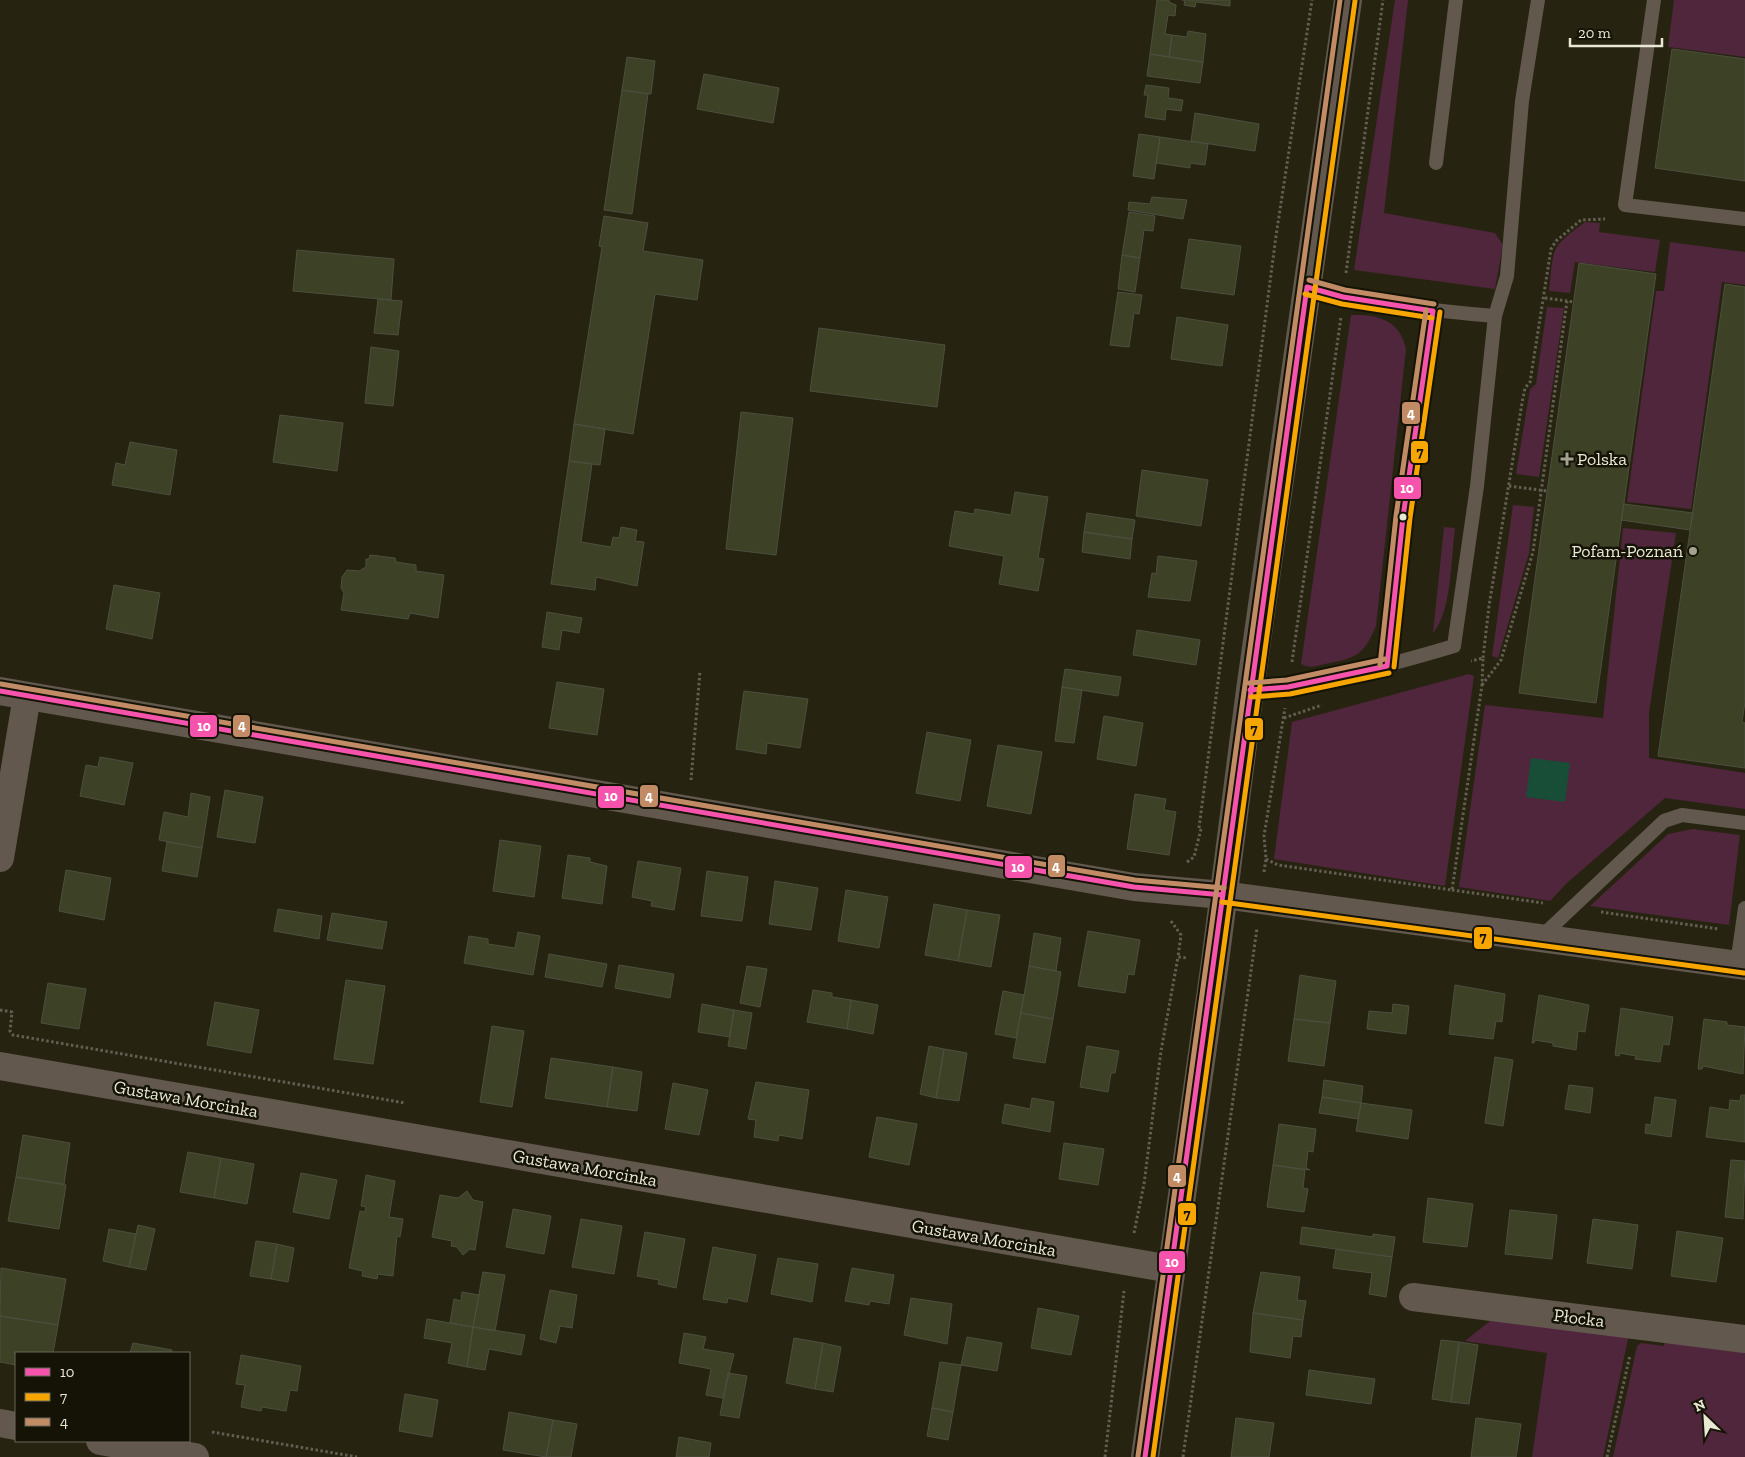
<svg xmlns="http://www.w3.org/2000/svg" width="1745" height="1457" viewBox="0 0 1745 1457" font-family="'Zilla Slab',serif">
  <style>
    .green { fill: #4f263b }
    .water { fill: #184d38 }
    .building { fill: #3d4126; stroke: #4d4f3f }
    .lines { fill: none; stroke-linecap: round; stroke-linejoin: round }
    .path { stroke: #645e53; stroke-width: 3; stroke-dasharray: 2.5 2.5; stroke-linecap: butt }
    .service { stroke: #62584e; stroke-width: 14 }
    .minor { stroke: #62584e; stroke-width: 28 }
    .tertiary { stroke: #62584e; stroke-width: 28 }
    .bus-1-casing { stroke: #141306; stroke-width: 9 }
    .bus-2-casing { stroke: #141306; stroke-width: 9 }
    .bus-3-casing { stroke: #141306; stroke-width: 9 }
    .bus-1 { stroke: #f653ac; stroke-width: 5 }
    .bus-2 { stroke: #f7a600; stroke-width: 5 }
    .bus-3 { stroke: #c18c65; stroke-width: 5 }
    .poi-dot { fill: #a5a390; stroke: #141306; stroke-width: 2 }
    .bus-dot { fill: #e9e8d5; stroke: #141306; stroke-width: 2 }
    .labels { text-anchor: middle; stroke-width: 5; stroke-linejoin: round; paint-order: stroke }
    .poi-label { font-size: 18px; fill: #e9e8d5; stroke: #141306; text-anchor: start }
    .street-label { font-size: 18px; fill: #e9e8d5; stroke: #141306 }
    .line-badge { stroke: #141306; stroke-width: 2 }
    .badge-label { font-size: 14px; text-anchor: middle; font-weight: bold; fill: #fff }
    .pale-badge-label { font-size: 14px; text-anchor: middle; font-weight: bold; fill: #111 }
  </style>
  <rect width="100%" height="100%" fill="#262410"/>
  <path class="green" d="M1395 0H1408L1384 213 1495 233 1503 245 1495 289 1354 270Z
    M1674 0H1745V57L1668 47Z
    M1585 222 1600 223 1599 232 1660 240 1655 272 1575 262 1570 293 1549 291C1554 247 1549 249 1585 222Z
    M1670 242 1745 252V285L1722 282 1691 509 1627 502 1656 291H1664Z
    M1547 307 1564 308 1539 477 1516 474 1530 389 1536 384Z
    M1351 315C1378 314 1400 320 1406 349L1376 626C1363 657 1355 658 1325 664 1316 666 1309 669 1301 664Z
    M1513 505 1534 507 1529 553 1498 658 1492 656Z
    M1444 527 1455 528C1451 558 1452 611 1433 633Z
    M1623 528 1676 533 1649 713V758L1745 773V809L1665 798 1567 883 1550 901 1459 887 1485 705 1603 718Z
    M1469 674 1474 676 1445 886 1274 859 1292 722Z
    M1693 829 1740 835 1729 925 1590 906 1668 834Z
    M1495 1317 1629 1334 1603 1457H1532L1547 1353 1465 1341Z
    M1665 1338 1745 1348V1457H1613L1637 1346 1641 1343 1664 1346Z"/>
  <path class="water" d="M1531 758 1570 763 1565 802 1526 797Z"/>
  <path class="building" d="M1157 0H1169V2L1176 5 1175 16 1168 15 1165 34 1172 35 1169 57 1150 54Z
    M1182 0H1230V6L1196 2 1195 7 1184 5 1185 0Z
    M1188 31 1206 34 1203 62 1169 57 1172 35 1187 37Z
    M1672 49 1745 59V181L1655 168Z
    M1150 54 1203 62 1200 83 1147 76Z
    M627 57 655 61 651 94 622 90Z
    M704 74 779 88 773 123 697 109Z
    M1146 85 1169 88 1168 98 1183 100 1181 111 1166 109 1165 120 1145 117 1148 95H1144Z
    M622 90 648 94 632 214 604 210Z
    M1195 113 1259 124 1255 151 1191 141Z
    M1139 134 1160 137 1154 179 1133 176Z
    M1160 137 1208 144 1205 165 1190 163V168L1156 163Z
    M1152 197 1187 200 1183 219 1128 210 1129 202 1150 204Z
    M1129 212 1155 216 1153 231 1144 230 1140 258 1122 255Z
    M604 216 648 223 643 251 703 260 697 300 655 294 633 434 574 424 602 247 599 246Z
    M1189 239 1241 246 1234 295 1181 288Z
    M297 250 394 259 391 300 293 291Z
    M1122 255 1140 258 1135 292 1118 289Z
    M1579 263 1656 274 1596 703 1519 693Z
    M1725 284 1745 287V702L1742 722 1745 723V768L1658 756Z
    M1118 292 1142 295 1139 314 1134 313 1129 347 1110 345Z
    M378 299 402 301 398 335 374 333Z
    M1177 317 1228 325 1222 366 1171 359Z
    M819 328 945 345 937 407 810 391Z
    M371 347 399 351 393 406 365 403Z
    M741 412 793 418 776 555 726 549Z
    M280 415 343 423 337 471 273 462Z
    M574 424 605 429 600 465 569 461Z
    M130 442 177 450 170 495 112 485 116 463 125 465Z
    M569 461 592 464 581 542 611 547 613 537 619 538 621 527 637 530 635 541 644 542 637 586 596 577 595 590 551 584Z
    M1142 470 1208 480 1201 526 1136 516Z
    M1015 492 1048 497 1038 558 1044 559 1038 591 999 584 1004 556 949 546 955 511 974 514 975 509 1011 515Z
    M1624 504 1693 513 1690 530 1621 520Z
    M1087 513 1135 520 1132 539 1084 532Z
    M1084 532 1132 539 1130 559 1082 552Z
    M370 555 395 558 396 562 416 565V571L444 575 438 618 410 613 408 619 341 610 344 593 341 588 342 577 347 570 359 571 366 567V559H369Z
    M1158 556 1197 561 1190 601 1148 597 1152 573 1156 574Z
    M114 585 160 593 152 639 106 629Z
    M547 612 582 618 579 633 562 630 559 650 542 647Z
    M1137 630 1200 640 1196 665 1133 655Z
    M1065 669 1121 677 1118 696 1062 687Z
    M557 682 604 689 597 735 549 728Z
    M1062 687 1082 690 1074 743 1055 741Z
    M744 691 808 699 800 748 767 743 766 754 736 749Z
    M1104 716 1143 723 1136 766 1097 759Z
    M927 732 971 740 960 801 916 793Z
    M998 745 1042 752 1031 814 987 806Z
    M100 757 133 763 124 805 80 796 86 765 98 767Z
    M225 790 263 797 255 843 217 837Z
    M191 793 210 797 202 848 159 840 164 812 188 817Z
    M1135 794 1166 799 1164 810 1176 812 1169 855 1127 849Z
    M500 840 541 846 534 897 493 891Z
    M167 842 202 848 197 877 162 871Z
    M568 855 590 858V862L607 866 602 904 562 898Z
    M638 861 681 868 674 910 651 906 652 901 632 897Z
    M66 870 111 878 104 920 59 911Z
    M707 871 748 877 742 921 701 916Z
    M775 881 818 888 811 930 769 924Z
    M846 890 888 897 879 948 838 941Z
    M934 904 967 910 958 961 925 955Z
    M278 909 322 916 319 939 274 931Z
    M967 910 1000 915 991 967 958 961Z
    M332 913 387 922 382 949 327 940Z
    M1088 931 1140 940 1134 975 1128 974 1125 993 1078 986Z
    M518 932 540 936 533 975 464 963 469 936 488 939V944L515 948Z
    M1034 933 1061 938 1056 971 1029 966Z
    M549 954 607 964 602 987 545 977Z
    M619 965 674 974 670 998 615 988Z
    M747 966 767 969 760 1007 740 1003Z
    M1029 966 1061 972 1053 1019 1021 1013Z
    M1300 975 1336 981 1330 1023 1294 1019Z
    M346 980 385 986 373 1064 334 1059Z
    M48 983 86 989 79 1029 41 1023Z
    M1455 985 1505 994 1502 1022 1496 1021 1493 1039 1449 1034Z
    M813 990 832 993V997L851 1000 847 1029 807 1022Z
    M1003 991 1024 995 1016 1038 995 1034Z
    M1539 995 1589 1005 1585 1032 1578 1031 1576 1050 1553 1046V1043L1535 1040 1534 1043H1532Z
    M851 1000 878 1005 873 1034 847 1029Z
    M215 1002 259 1010 251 1053 207 1045Z
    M702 1004 734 1010 730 1037 698 1032Z
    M1393 1004 1409 1006 1406 1034 1367 1029 1369 1011 1392 1013Z
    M1621 1008 1673 1017 1669 1045 1663 1044 1660 1062 1635 1059 1636 1056 1620 1053 1619 1056 1615 1055Z
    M734 1010 752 1013 746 1049 728 1046Z
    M1021 1013 1053 1019 1045 1063 1013 1058Z
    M1294 1019 1330 1023 1324 1066 1288 1061Z
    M1704 1019 1727 1022V1025L1745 1027 1743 1074 1703 1066 1702 1069H1698Z
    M492 1026 524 1031 512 1107 480 1102Z
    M929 1046 944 1049 936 1098 920 1094Z
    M1087 1046 1119 1051 1115 1073H1111L1108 1092 1080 1087Z
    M944 1049 967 1053 959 1101 936 1098Z
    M1495 1057 1513 1060 1503 1126 1485 1123Z
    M551 1058 613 1067 607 1107 545 1098Z
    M613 1067 642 1072 637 1111 607 1107Z
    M1324 1080 1363 1086 1361 1103 1322 1097Z
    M756 1082 809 1090 802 1139 779 1135 778 1141 754 1137 756 1120 748 1119Z
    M673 1083 708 1090 699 1135 665 1129Z
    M1569 1085 1593 1088 1590 1113 1565 1109Z
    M1741 1095H1745V1142L1706 1137 1710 1107 1729 1110 1730 1100 1740 1101Z
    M1322 1097 1361 1103 1358 1119 1319 1113Z
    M1655 1097 1676 1100 1671 1137 1645 1133 1646 1124 1651 1125Z
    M1032 1098 1054 1102 1050 1132 1002 1123 1005 1104 1030 1109Z
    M1361 1103 1412 1110 1408 1139 1356 1131Z
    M877 1117 917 1124 909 1165 869 1157Z
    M1279 1124 1316 1129 1313 1152 1308 1151 1306 1168 1310 1170 1273 1165Z
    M23 1135 70 1143 64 1184 16 1177Z
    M1064 1143 1104 1149 1098 1185 1059 1179Z
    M188 1152 221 1158 214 1198 180 1192Z
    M221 1158 254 1164 247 1204 214 1198Z
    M1731 1160 1745 1161 1743 1219 1725 1217Z
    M1273 1165 1305 1170 1303 1188 1308 1189 1304 1212 1267 1207Z
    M301 1173 337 1180 329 1219 293 1212Z
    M366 1175 395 1181 389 1217 403 1219 400 1237 397 1236 393 1276 378 1274 377 1279 362 1276 363 1271 349 1268 360 1211 365 1212 366 1207 361 1206Z
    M16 1177 66 1185 59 1229 8 1221Z
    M467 1191 473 1200 483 1202 475 1250 470 1249 463 1255 457 1247 451 1246 452 1241 432 1237 440 1195 458 1198Z
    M1428 1198 1473 1204 1467 1247 1423 1242Z
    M513 1209 551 1216 544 1254 506 1247Z
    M1510 1210 1557 1215 1552 1259 1505 1254Z
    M581 1219 622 1226 614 1274 572 1267Z
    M1593 1219 1638 1225 1632 1269 1587 1263Z
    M138 1225 155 1229 146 1270 129 1267Z
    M1302 1227 1373 1237V1234L1395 1237 1392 1257 1300 1244Z
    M109 1229 136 1234 129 1267 103 1261Z
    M1677 1231 1723 1238 1716 1282 1671 1276Z
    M645 1232 685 1239 676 1288 658 1284 659 1280 637 1276Z
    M256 1241 277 1244 271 1279 250 1276Z
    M277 1244 294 1248 288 1282 271 1279Z
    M713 1247 756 1255 747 1302 728 1298 727 1303 703 1299Z
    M1336 1249 1392 1257 1386 1297 1369 1294 1372 1273 1333 1268Z
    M778 1258 818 1264 812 1302 771 1294Z
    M1 1268 66 1279 58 1325 0 1316Z
    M852 1268 894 1275 889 1304 870 1301 869 1305 845 1301Z
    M483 1272 505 1275 495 1331 473 1327Z
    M1261 1272 1300 1277 1297 1300 1306 1301 1303 1320 1253 1313Z
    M550 1290 577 1295 572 1328 560 1326 556 1343 540 1339Z
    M462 1292 479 1295 473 1327 450 1323 454 1299 461 1301Z
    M911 1298 952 1304 947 1344 904 1335Z
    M1038 1308 1079 1316 1071 1355 1031 1348Z
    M1253 1313 1303 1320 1301 1337 1293 1336 1290 1358 1250 1352Z
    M0 1316 58 1325 53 1353H16V1365L0 1362Z
    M427 1319 473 1327 467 1367 448 1363 452 1343 424 1338Z
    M473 1327 525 1335 521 1355 489 1349 485 1370 467 1367Z
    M684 1333 706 1337 703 1349 734 1354 723 1398 706 1395 711 1369 679 1363Z
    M967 1337 1002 1343 997 1371 961 1365Z
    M794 1338 823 1343 815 1389 786 1383Z
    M1441 1340 1459 1342 1451 1402 1432 1399Z
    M1459 1342 1478 1345 1469 1404 1451 1402Z
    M133 1343 172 1350 171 1353H130Z
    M823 1343 841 1347 833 1392 815 1389Z
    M241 1355 301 1366 297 1391 290 1390 286 1411 262 1407 261 1411 241 1407 245 1385 236 1384Z
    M940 1362 961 1365 953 1412 932 1408Z
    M1309 1370 1375 1379 1371 1404 1306 1395Z
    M728 1373 747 1376 739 1418 720 1415Z
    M405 1394 438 1400 432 1437 399 1431Z
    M932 1408 953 1412 948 1440 927 1436Z
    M509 1412 553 1420 546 1457 503 1450Z
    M1236 1418 1274 1423 1269 1457H1231Z
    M1476 1418 1521 1424 1516 1457H1471Z
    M553 1420 577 1424 571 1457H546Z
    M679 1437 711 1443 709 1457H676Z"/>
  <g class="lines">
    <path class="path" d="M1346 273 1383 0
      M1545 298 1567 301
      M1509 486 1547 491
      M1483 658 1489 606 1522 403 1525 388 1530 382 1551 249 1556 241 1581 220 1605 219
      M1292 662 1341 317
      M1482 685 1501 660 1533 552 1567 301 1574 302
      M1284 718 1322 705
      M691 780 700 671
      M1199 828 1276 236 1312 0
      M1266 859 1278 865 1452 890 1482 685 1483 658 1471 661
      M1187 862 1194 857 1201 829
      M1264 872 1266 859 1264 836 1285 708
      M1452 890 1543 903
      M1601 912 1719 929
      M1171 921 1181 935 1178 957
      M0 1010 12 1012 10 1031 13 1035 405 1103
      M1134 1233 1144 1184 1161 1051 1178 957 1187 958
      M212 1432 357 1457
      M1105 1457 1124 1291
      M1183 1457 1257 928
      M1607 1457 1630 1355"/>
    <path class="service" d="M1654 0 1625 205 1745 219
      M1436 163 1456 0
      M1495 316 1507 276 1522 101 1538 0
      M1387 666 1403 517 1433 311
      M1250 690C1319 684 1387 666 1454 646L1477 486 1495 316C1432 311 1369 303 1307 287
      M1540 938 1664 821 1682 815 1745 823
      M1737 964 1745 908"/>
    <path class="minor" d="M0 858 27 696
      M1223 895 1745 966
      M0 1066 1171 1269
      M1413 1297 1745 1339
      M0 1423 16 1426
      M100 1441 195 1457"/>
    <path class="tertiary" d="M0 691 1134 887 1223 895
      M1145 1457 1215 962 1250 690 1348 0"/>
    <g class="bus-1-casing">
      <path id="bus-1" d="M1307 287 1343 297 1433 311
        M1387 666 1403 517 1433 311
        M1250 690 1288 687 1387 666
        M0 691 1134 887 1223 895
        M1145 1457 1307 287"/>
    </g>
    <g class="bus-2-casing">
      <path id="bus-2" d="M1305 294 1342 304 1432 318
        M1394 667 1410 518 1440 312
        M1251 697 1290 694 1389 673
        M1222 902 1744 973
        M1153 1457C1221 972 1287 486 1355 1"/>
    </g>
    <g class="bus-3-casing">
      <path id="bus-3" d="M1309 280 1345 290 1434 304
        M1380 665 1396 516 1426 310
        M1249 683 1287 680 1385 659
        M1 684 1135 880 1224 888
        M1138 1456C1206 971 1272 485 1340 0"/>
    </g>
    <use href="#bus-1" class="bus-1"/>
    <use href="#bus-2" class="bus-2"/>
    <use href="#bus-3" class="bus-3"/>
  </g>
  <g class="poi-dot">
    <path d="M1564.5 451.5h5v5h5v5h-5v5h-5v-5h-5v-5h5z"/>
    <circle cx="1693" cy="551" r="5"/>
  </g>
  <circle class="bus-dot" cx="1403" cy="517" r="4.5"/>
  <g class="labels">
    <g class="poi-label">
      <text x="1577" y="465">Polska</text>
      <text x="1683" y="557" text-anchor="end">Pofam-Poznań</text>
    </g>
    <g class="street-label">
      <text transform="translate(186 1099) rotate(10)" y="6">Gustawa Morcinka</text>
      <text transform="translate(585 1168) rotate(10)" y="6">Gustawa Morcinka</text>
      <text transform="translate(984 1238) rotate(10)" y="6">Gustawa Morcinka</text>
      <text transform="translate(1579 1318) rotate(7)" y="6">Płocka</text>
    </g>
  </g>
  <g class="line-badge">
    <rect x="1401" y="401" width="20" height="24" rx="5" fill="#c18c65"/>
    <rect x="1410" y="440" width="19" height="24" rx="5" fill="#f7a600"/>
    <rect x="1393" y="476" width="29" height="24" rx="5" fill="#f653ac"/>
    <rect x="232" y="714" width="19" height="24" rx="5" fill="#c18c65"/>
    <rect x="189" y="714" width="29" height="24" rx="5" fill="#f653ac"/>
    <rect x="1244" y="717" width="20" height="24" rx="5" fill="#f7a600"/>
    <rect x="639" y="784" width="20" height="24" rx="5" fill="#c18c65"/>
    <rect x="597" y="785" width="28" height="24" rx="5" fill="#f653ac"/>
    <rect x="1047" y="854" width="19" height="24" rx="5" fill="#c18c65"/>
    <rect x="1004" y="855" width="29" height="24" rx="5" fill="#f653ac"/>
    <rect x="1473" y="926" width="20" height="24" rx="5" fill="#f7a600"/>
    <rect x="1167" y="1164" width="20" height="24" rx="5" fill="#c18c65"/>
    <rect x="1177" y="1202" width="20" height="24" rx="5" fill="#f7a600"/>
    <rect x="1158" y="1250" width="28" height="24" rx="5" fill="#f653ac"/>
  </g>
  <g class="badge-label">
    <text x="1411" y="418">4</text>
    <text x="1407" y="493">10</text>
    <text x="242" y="730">4</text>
    <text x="204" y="731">10</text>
    <text x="649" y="801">4</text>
    <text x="611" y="801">10</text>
    <text x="1056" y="871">4</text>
    <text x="1018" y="872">10</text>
    <text x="1177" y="1181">4</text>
    <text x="1172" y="1267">10</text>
  </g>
  <g class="pale-badge-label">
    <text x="1420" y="457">7</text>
    <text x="1254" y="734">7</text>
    <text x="1483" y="942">7</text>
    <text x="1187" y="1219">7</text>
  </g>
  <rect x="15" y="1352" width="175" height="90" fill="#141306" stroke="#696859"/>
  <rect x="25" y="1368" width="25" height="8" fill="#f653ac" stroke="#696859"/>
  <text x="60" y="1377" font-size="15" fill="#e9e8d5">10</text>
  <rect x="25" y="1393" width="25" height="8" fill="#f7a600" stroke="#696859"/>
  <text x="60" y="1402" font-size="15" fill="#e9e8d5">7</text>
  <rect x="25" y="1418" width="25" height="8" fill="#c18c65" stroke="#696859"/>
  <text x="60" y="1427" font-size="15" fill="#e9e8d5">4</text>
  <g transform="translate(1705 1417) rotate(335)" stroke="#141306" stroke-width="4" paint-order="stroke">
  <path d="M0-4L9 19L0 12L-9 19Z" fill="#e9e8d5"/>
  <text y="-8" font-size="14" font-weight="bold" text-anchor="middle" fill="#e9e8d5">N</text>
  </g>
  <path d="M1570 38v8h92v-8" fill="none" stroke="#e9e8d5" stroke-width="2.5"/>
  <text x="1578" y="38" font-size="15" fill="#e9e8d5" stroke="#141306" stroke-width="4" paint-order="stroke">20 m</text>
</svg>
